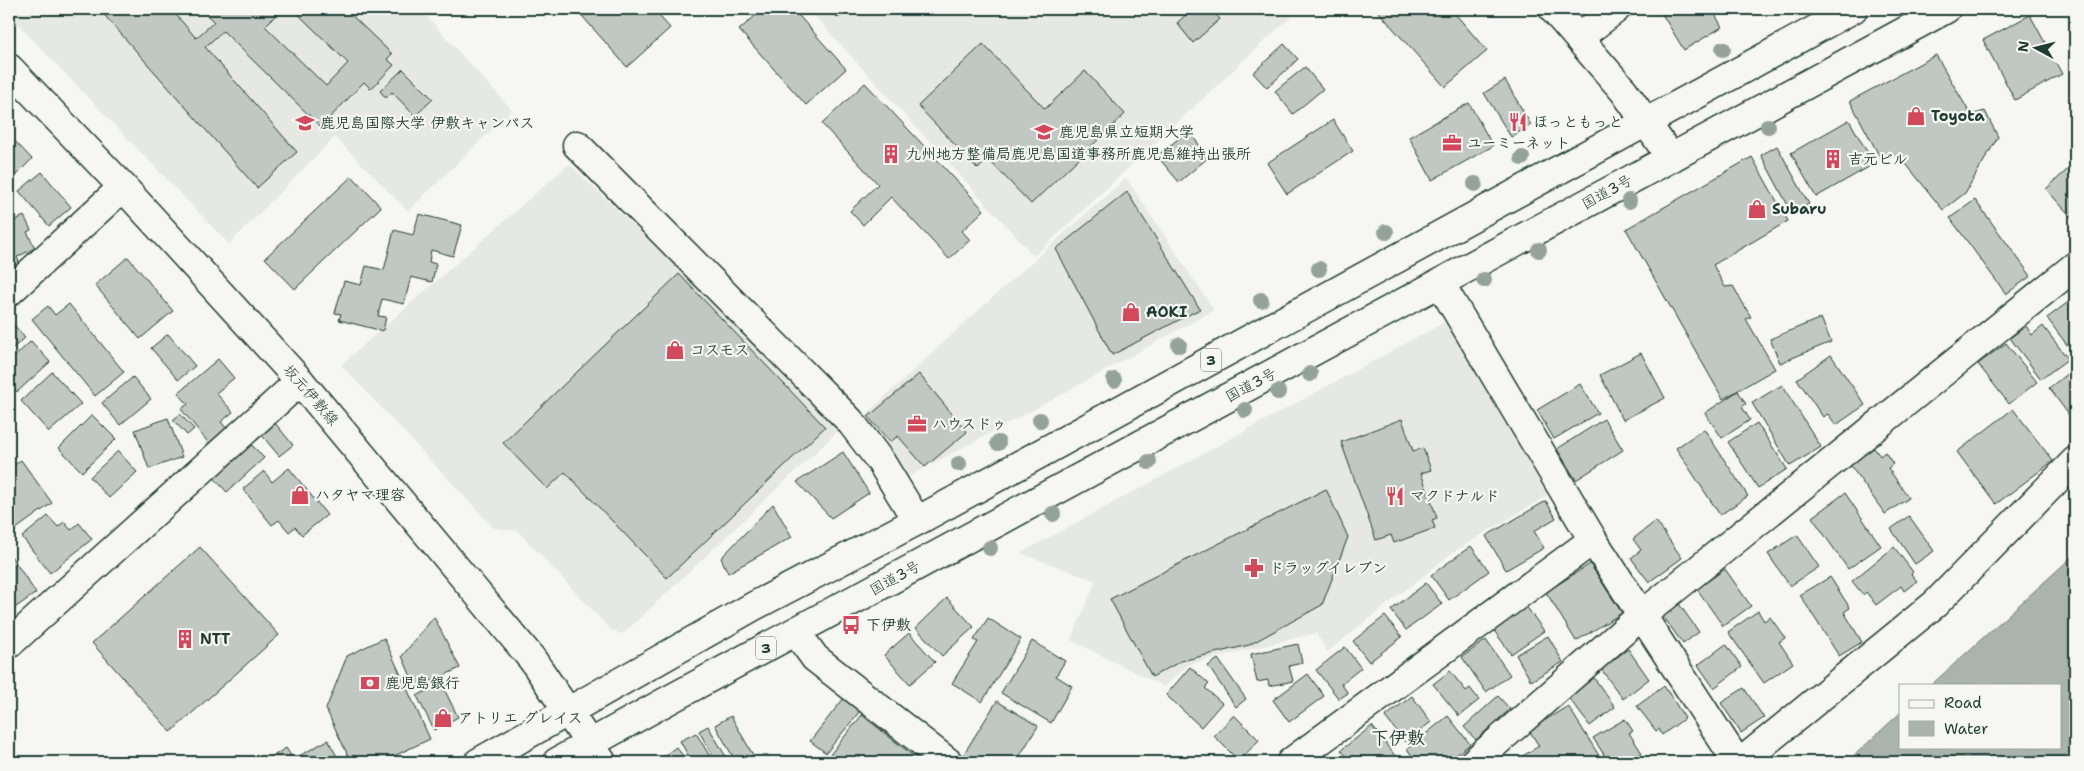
<svg xmlns="http://www.w3.org/2000/svg" width="2084" height="771" viewBox="0 0 2084 771" font-family="'Shantell Sans','Klee One',sans-serif">
  <style>
    .built { fill: #e6e8e4 }
    .water { fill: #aab3ae; stroke: #72847d }
    .building { fill: #c1c8c3; stroke: #1f3d34 }
    .lines { fill: none; stroke-linecap: round; stroke-linejoin: round }
    .street-casing { stroke: #1f3d34; stroke-width: 31 }
    .secondary-casing { stroke: #1f3d34; stroke-width: 31 }
    .highway-casing { stroke: #1f3d34; stroke-width: 31 }
    .street { stroke: #f6f6f2; stroke-width: 28 }
    .secondary { stroke: #f6f6f2; stroke-width: 28 }
    .highway { stroke: #f6f6f2; stroke-width: 28 }
    .tree { fill: #94a29b }
    .labels { text-anchor: middle; stroke-width: 4.5; stroke-linejoin: round; paint-order: stroke }
    .shield { fill: #f6f6f2; stroke: #60746d; stroke-width: 1 }
    .shield-label { font-size: 14px; font-weight: bold; fill: #1f3d34 }
    .poi-label { font-size: 15px; font-weight: bold; fill: #1f3d34; stroke: #f6f6f2; text-anchor: start }
    .street-label { font-size: 15px; fill: #1f3d34; stroke: #f6f6f2 }
    .quarter-label { font-size: 18px; font-weight: bold; fill: #1f3d34; stroke: #f6f6f2 }
  </style>
  <rect width="100%" height="100%" fill="#f6f6f2"/>
  <filter id="ink" filterUnits="userSpaceOnUse"><feTurbulence type="fractalNoise" baseFrequency=".02" numOctaves="2"/><feDisplacementMap in="SourceGraphic" scale="10" xChannelSelector="R" yChannelSelector="G"/><feConvolveMatrix kernelMatrix="1 2 1 2 8 2 1 2 1" color-interpolation-filters="sRGB"/></filter>
  <g filter="url(#ink)">
    <path class="built" d="M9 9H420L512 110 408 211 335 137 229 244 9 15Z
      M808 9H1299L1034 256Z
      M569 164 679 269 838 431 623 634 611 630 518 531 494 528 341 365Z
      M1126 178 1214 310 1046 403 906 478 859 421 982 307Z
      M1447 321 1551 493 1452 553 1327 652 1316 633 1189 664 1164 687 1071 640 1096 581 1021 553Z"/>
    <path class="water" d="M2075 554V747L2057 762H1847L1900 713V747H2060V685H1931Z"/>
    <path class="building" d="M99 9H171L196 38 214 22 206 14 212 9H282L265 26 326 86 348 63 293 9H345L392 54 387 59 394 65 371 89 364 82 321 127 223 31 205 47 297 152 257 188Z
      M576 9H653L670 28 627 67Z
      M763 9H793L846 69 806 105 739 30Z
      M830 9H848L838 18Z
      M1192 9H1211L1220 19 1193 43 1177 23Z
      M1376 9H1451L1487 51 1445 87Z
      M1659 9H1712L1722 27 1684 50Z
      M2069 9H2075V21Z
      M2030 15 2062 74 2015 100 1983 40Z
      M983 44 1045 109 1085 71 1125 114 1031 204 988 159 978 169 918 106Z
      M1284 44 1298 59 1267 88 1253 73Z
      M1936 55 1971 115 1985 111 1998 137 1965 193 1943 210 1898 154 1882 161 1850 101Z
      M1305 67 1323 89 1293 114 1275 91Z
      M403 69 433 99 415 116 392 92 386 98 380 91Z
      M1505 80 1531 125 1511 137 1484 93Z
      M865 83 984 210 962 231 970 240 949 259 891 197 863 225 850 211 878 184 822 124Z
      M1469 103 1493 146 1432 180 1409 137Z
      M1333 120 1353 151 1287 194 1267 163Z
      M1849 120 1874 164 1816 197 1791 153Z
      M1188 131 1209 157 1179 182 1157 156Z
      M9 135 32 159 9 182Z
      M1777 146 1809 204 1792 213 1761 155Z
      M1752 157 1788 221 1713 265 1725 287 1733 286 1751 317 1746 319 1775 369 1723 399 1626 229Z
      M2068 169 2075 177V221L2046 189Z
      M42 172 71 207 49 226 19 191Z
      M352 176 381 207 295 289 265 258Z
      M1127 192 1200 309 1112 355 1056 249Z
      M1975 200 2031 276 2006 294 1950 218Z
      M9 211 14 221 24 216 31 230 27 232 35 248 17 257 20 264 9 270Z
      M419 214 462 225 453 256 431 250 429 262 436 264 432 282 411 277 404 304 382 299 378 316 386 317 383 331 339 320 341 314 335 313 344 281 361 285 366 266 384 270 394 230 413 235Z
      M128 257 173 311 140 339 95 285Z
      M679 274 825 427 667 578 565 472 547 489 503 443Z
      M2075 297V339L2067 345 2047 318Z
      M69 304 124 372 95 396 32 319 48 306 55 315Z
      M1821 318 1831 342 1780 363 1770 339Z
      M9 319 25 338 9 351Z
      M2026 326 2032 335 2043 326 2068 359 2041 379 2010 338Z
      M168 334 195 366 178 380 151 348Z
      M31 341 50 362 17 392 9 383V362Z
      M2006 343 2037 382 2009 404 1978 364Z
      M1641 353 1665 398 1623 420 1600 375Z
      M1831 355 1865 405 1836 425 1828 414 1823 417 1797 379Z
      M218 359 234 378 216 393 233 412 221 422 229 431 211 446 181 409 188 404 178 393Z
      M2073 369 2075 373V423L2049 388Z
      M52 372 81 404 49 432 21 401Z
      M919 374 967 432 925 467 898 436 890 442 868 417Z
      M133 377 151 399 120 425 102 403Z
      M1580 384 1598 413 1554 439 1537 410Z
      M1782 385 1821 447 1790 466 1752 403Z
      M1738 391 1746 404 1742 407 1750 420 1722 438 1705 413Z
      M2013 409 2053 461 1996 504 1957 452Z
      M180 414 194 429 187 435 173 420Z
      M92 415 116 439 82 472 59 448Z
      M168 418 182 457 149 469 135 430Z
      M1402 419 1413 451 1423 448 1431 470 1421 473 1437 518 1432 520 1435 528 1394 543 1391 535 1376 540 1341 442Z
      M1604 419 1623 450 1576 480 1557 449Z
      M275 423 293 445 279 456 261 434Z
      M1757 423 1787 469 1758 488 1728 442Z
      M1704 429 1748 496 1720 515 1676 448Z
      M250 443 264 458 227 492 213 477Z
      M1874 448 1880 456 1885 452 1893 464 1888 468 1909 498 1885 514 1850 465Z
      M118 451 137 472 109 498 90 477Z
      M843 452 869 493 831 518 797 482Z
      M21 460 52 503 16 529 9 518V469Z
      M289 468 327 515 302 535 295 527 289 532 279 520 272 525 243 489 264 471 272 482Z
      M1326 489 1348 537 1322 605 1249 645 1181 661 1152 677 1110 599Z
      M1845 493 1881 546 1848 569 1812 517Z
      M1546 501 1556 518 1534 531 1544 548 1506 570 1486 536Z
      M773 504 792 537 728 573 721 558Z
      M48 516 58 527 64 522 71 530 79 523 92 539 50 573 22 537Z
      M1909 516 1934 551 1915 564 1891 529Z
      M1656 521 1682 558 1649 582 1631 558 1641 550 1633 539Z
      M1797 535 1819 567 1790 586 1768 554Z
      M1471 546 1489 571 1449 600 1431 575Z
      M200 547 279 635 171 732 92 643Z
      M1894 547 1913 572 1911 574 1917 581 1904 591 1901 586 1876 605 1866 592 1863 595 1852 581Z
      M9 553 36 593 9 612Z
      M1590 564 1622 613 1576 641 1546 592Z
      M1725 569 1751 606 1723 626 1697 589Z
      M1830 577 1850 608 1844 612 1862 642 1839 656 1800 595Z
      M1426 583 1442 604 1406 630 1391 610Z
      M947 598 974 627 942 656 916 628Z
      M1679 604 1699 632 1683 644 1663 616Z
      M1526 606 1544 631 1511 654 1493 629Z
      M1758 611 1764 621 1770 617 1785 638 1779 642 1793 663 1764 683 1728 632Z
      M1385 616 1402 637 1369 662 1353 641Z
      M434 617 460 668 416 688 402 656Z
      M988 618 1021 639 982 702 952 683 978 642 974 640Z
      M909 633 935 662 910 684 884 655Z
      M1548 636 1563 662 1531 681 1516 655Z
      M384 638 430 739 381 762H351L326 709 347 656Z
      M1486 640 1510 675 1486 692 1462 657Z
      M1032 641 1065 661 1056 676 1072 686 1051 723 1001 693Z
      M1298 644 1302 663 1289 666 1293 681 1269 686 1268 680 1257 682 1251 654Z
      M1726 644 1742 667 1714 688 1698 665Z
      M1345 647 1361 668 1341 684 1348 693 1339 699 1316 670Z
      M1628 649 1649 679 1623 699 1601 669Z
      M1218 659 1246 699 1236 707 1208 666Z
      M1190 667 1209 684 1205 688 1222 703 1201 727 1166 695Z
      M1450 671 1466 691 1470 688 1479 700 1459 716 1433 684Z
      M1308 674 1324 696 1289 722 1273 700Z
      M1594 678 1615 707 1590 726 1568 697Z
      M441 683 458 717 434 730 417 696Z
      M1664 686 1685 718 1662 735 1659 729 1656 731 1637 706Z
      M1744 688 1764 718 1741 733 1721 703Z
      M1412 696 1431 722 1405 742 1385 717Z
      M1498 696 1510 709 1476 740 1464 727Z
      M844 698 860 711 826 753 810 741Z
      M997 701 1038 726 1016 762H974L963 755Z
      M1568 706 1603 762H1513L1539 746 1529 730Z
      M862 715 921 762H824Z
      M1234 715 1259 740 1239 761 1214 736Z
      M731 716 757 762H736L715 725Z
      M1448 716 1470 744 1447 762H1417L1407 749Z
      M1625 719 1633 731 1629 733 1642 753 1628 762H1609L1593 738Z
      M708 726 729 762H716L699 731Z
      M1372 726 1396 757 1389 762H1351L1341 750Z
      M696 733 713 762H692L680 741Z
      M328 740 340 762H291L290 761Z
      M676 747 688 762H656Z
      M286 748 292 757 287 762H270L268 759Z
      M1325 755 1330 762H1315Z"/>
    <g class="lines">
      <g class="street-casing">
        <path id="street" d="M1553 9 1624 91 1671 158
          M1578 38 1616 9
          M577 145 850 421 881 462 917 521
          M1440 283 1593 540 1737 762
          M9 292 123 187
          M796 632 815 658 948 762
          M9 644 300 381
          M1291 762 1593 540
          M1474 762 1642 615 2075 266
          M1741 762 1935 604 2075 461"/>
      </g>
      <g class="secondary-casing">
        <path id="secondary" d="M9 68 123 187 300 381 532 659 602 762"/>
      </g>
      <g class="highway-casing">
        <path id="highway" d="M479 762 754 606 917 521 1853 9
          M557 762 665 702 1946 9"/>
      </g>
      <use href="#street" class="street"/>
      <use href="#secondary" class="secondary"/>
      <use href="#highway" class="highway"/>
    </g>
    <g class="tree">
      <circle cx="1723" cy="49" r="8"/>
      <circle cx="1768" cy="126" r="8"/>
      <circle cx="1522" cy="158" r="8"/>
      <circle cx="1475" cy="184" r="8"/>
      <circle cx="1629" cy="201" r="8"/>
      <circle cx="1386" cy="232" r="8"/>
      <circle cx="1539" cy="250" r="8"/>
      <circle cx="1319" cy="269" r="8"/>
      <circle cx="1484" cy="280" r="8"/>
      <circle cx="1261" cy="300" r="8"/>
      <circle cx="1179" cy="345" r="8"/>
      <circle cx="1310" cy="374" r="8"/>
      <circle cx="1114" cy="380" r="8"/>
      <circle cx="1278" cy="392" r="8"/>
      <circle cx="1245" cy="410" r="8"/>
      <circle cx="1040" cy="420" r="8"/>
      <circle cx="998" cy="443" r="8"/>
      <circle cx="1149" cy="462" r="8"/>
      <circle cx="959" cy="464" r="8"/>
      <circle cx="1053" cy="514" r="8"/>
      <circle cx="990" cy="548" r="8"/>
    </g>
  </g>
  <defs>
    <g id="shop-bare" transform="scale(1.5)"><path d="M-5-2.5h2.3a2.7 3.5 0 0 1 5.4 0H5L5.5 6h-11ZM-1.5-2.5h3a1.5 2.3 0 0 0-3 0Z" fill="#d1495b" stroke="#f6f6f2" stroke-width="2.5" paint-order="stroke"/></g>
    <g id="restaurant-bare" transform="scale(1.5)"><path d="M-5-6h1v4h1v-4h1v4h1v-4h1v5L-1.5 .5V6h-2V.5L-5-1ZM5-6V6H3V1.5H1.5Q1.5-4 5-6Z" fill="#d1495b" stroke="#f6f6f2" stroke-width="2.5" paint-order="stroke"/></g>
    <g id="university-bare" transform="scale(1.5)"><path d="M0-5L7-2L0 1L-7-2ZM-4 1L0 2.5L4 1V4Q0 6-4 4Z" fill="#d1495b" stroke="#f6f6f2" stroke-width="2.5" paint-order="stroke"/></g>
    <g id="office-bare" transform="scale(1.5)"><path d="M-6-3h4V-5.5h4V-3h4V5H-6ZM-1-4.5V-3h2v-1.5ZM-6 0V1H6V0Z" fill="#d1495b" stroke="#f6f6f2" stroke-width="2.5" paint-order="stroke"/></g>
    <g id="building-bare" transform="scale(1.5)"><path d="M-4-6H4V6H1V3H-1V6H-4ZM-2.5-4.3h1.7v1.8h-1.7ZM.8-4.3h1.7v1.8H.8ZM-2.5-1h1.7V.8h-1.7ZM.8-1h1.7V.8H.8Z" fill="#d1495b" stroke="#f6f6f2" stroke-width="2.5" paint-order="stroke"/></g>
    <g id="pharmacy-bare" transform="scale(1.5)"><path d="M-2-6h4v4h4v4h-4v4h-4v-4h-4v-4h4Z" fill="#d1495b" stroke="#f6f6f2" stroke-width="2.5" paint-order="stroke"/></g>
    <g id="bus-bare" transform="scale(1.5)"><path d="M-5-6H5V4H4V6H2V4H-2V6H-4V4H-5ZM-3.5-4V0h7V-4ZM-3.5 1.2v1.5H-2V1.2ZM2 1.2v1.5H3.5V1.2Z" fill="#d1495b" stroke="#f6f6f2" stroke-width="2.5" paint-order="stroke"/></g>
    <g id="bank-bare" transform="scale(1.5)"><path d="M-6-4H6V4H-6ZM0-2.3a2.3 2.3 0 1 0 0 4.6a2.3 2.3 0 1 0 0-4.6Z" fill="#d1495b" stroke="#f6f6f2" stroke-width="2.5" paint-order="stroke"/></g>
  </defs>
  <g fill-rule="evenodd">
    <use href="#shop-bare" x="1916" y="116"/>
    <use href="#restaurant-bare" x="1518" y="122"/>
    <use href="#university-bare" x="305" y="123"/>
    <use href="#university-bare" x="1044" y="132"/>
    <use href="#office-bare" x="1452" y="143"/>
    <use href="#building-bare" x="891" y="154"/>
    <use href="#building-bare" x="1833" y="159"/>
    <use href="#shop-bare" x="1757" y="209"/>
    <use href="#shop-bare" x="1131" y="312"/>
    <use href="#shop-bare" x="675" y="350"/>
    <use href="#office-bare" x="917" y="424"/>
    <use href="#shop-bare" x="300" y="495"/>
    <use href="#restaurant-bare" x="1395" y="496"/>
    <use href="#pharmacy-bare" x="1254" y="568"/>
    <use href="#bus-bare" x="851" y="625"/>
    <use href="#building-bare" x="185" y="639"/>
    <use href="#bank-bare" x="370" y="683"/>
    <use href="#shop-bare" x="443" y="718"/>
  </g>
  <g class="labels">
    <g class="shield">
      <rect x="1201" y="348.5" width="20" height="23" rx="4"/>
      <rect x="756" y="636.5" width="20" height="23" rx="4"/>
    </g>
    <g class="shield-label">
      <text x="1211" y="365">3</text>
      <text x="766" y="653">3</text>
    </g>
    <g class="poi-label">
      <text x="1931" y="121">Toyota</text>
      <text x="1533" y="127">ほっともっと</text>
      <text x="320" y="128">鹿児島国際大学 伊敷キャンパス</text>
      <text x="1059" y="137">鹿児島県立短期大学</text>
      <text x="1467" y="148">ユーミーネット</text>
      <text x="906" y="159">九州地方整備局鹿児島国道事務所鹿児島維持出張所</text>
      <text x="1848" y="164">吉元ビル</text>
      <text x="1772" y="214">Subaru</text>
      <text x="1146" y="317">AOKI</text>
      <text x="690" y="355">コスモス</text>
      <text x="932" y="429">ハウスドゥ</text>
      <text x="315" y="500">ハタヤマ理容</text>
      <text x="1410" y="501">マクドナルド</text>
      <text x="1269" y="573">ドラッグイレブン</text>
      <text x="866" y="630">下伊敷</text>
      <text x="200" y="644">NTT</text>
      <text x="385" y="688">鹿児島銀行</text>
      <text x="458" y="723">アトリエ グレイス</text>
    </g>
    <g class="street-label">
      <text transform="translate(1607 192) rotate(-29)" y="5">国道3号</text>
      <text transform="translate(1251 385) rotate(-28)" y="5">国道3号</text>
      <text transform="translate(311 395) rotate(49)" y="5">坂元伊敷線</text>
      <text transform="translate(895 578) rotate(-29)" y="5">国道3号</text>
    </g>
    <g class="quarter-label">
      <text x="1398" y="744">下伊敷</text>
    </g>
  </g>
  <rect width="2084" height="771" fill="none" stroke="#f6f6f2" stroke-width="30"/>
  <rect x="15" y="15" width="2054" height="741" fill="none" stroke="#1f3d34" stroke-width="2" filter="url(#ink)"/>
  <rect x="1899" y="684" width="162" height="65" fill="#f6f6f2" stroke="#a0aca6"/>
  <rect x="1909" y="700" width="25" height="8" fill="#f6f6f2" stroke="#a0aca6"/>
  <text x="1944" y="708" font-size="15" fill="#1f3d34">Road</text>
  <rect x="1909" y="721" width="25" height="15" fill="#aab3ae" stroke="#a0aca6"/>
  <text x="1944" y="734" font-size="15" fill="#1f3d34">Water</text>
  <g transform="translate(2036 48) rotate(277)" stroke="#f6f6f2" stroke-width="4" paint-order="stroke">
  <path d="M0-4L9 19L0 12L-9 19Z" fill="#1f3d34"/>
  <text y="-8" font-size="14" font-weight="bold" text-anchor="middle" fill="#1f3d34">N</text>
  </g>
</svg>
